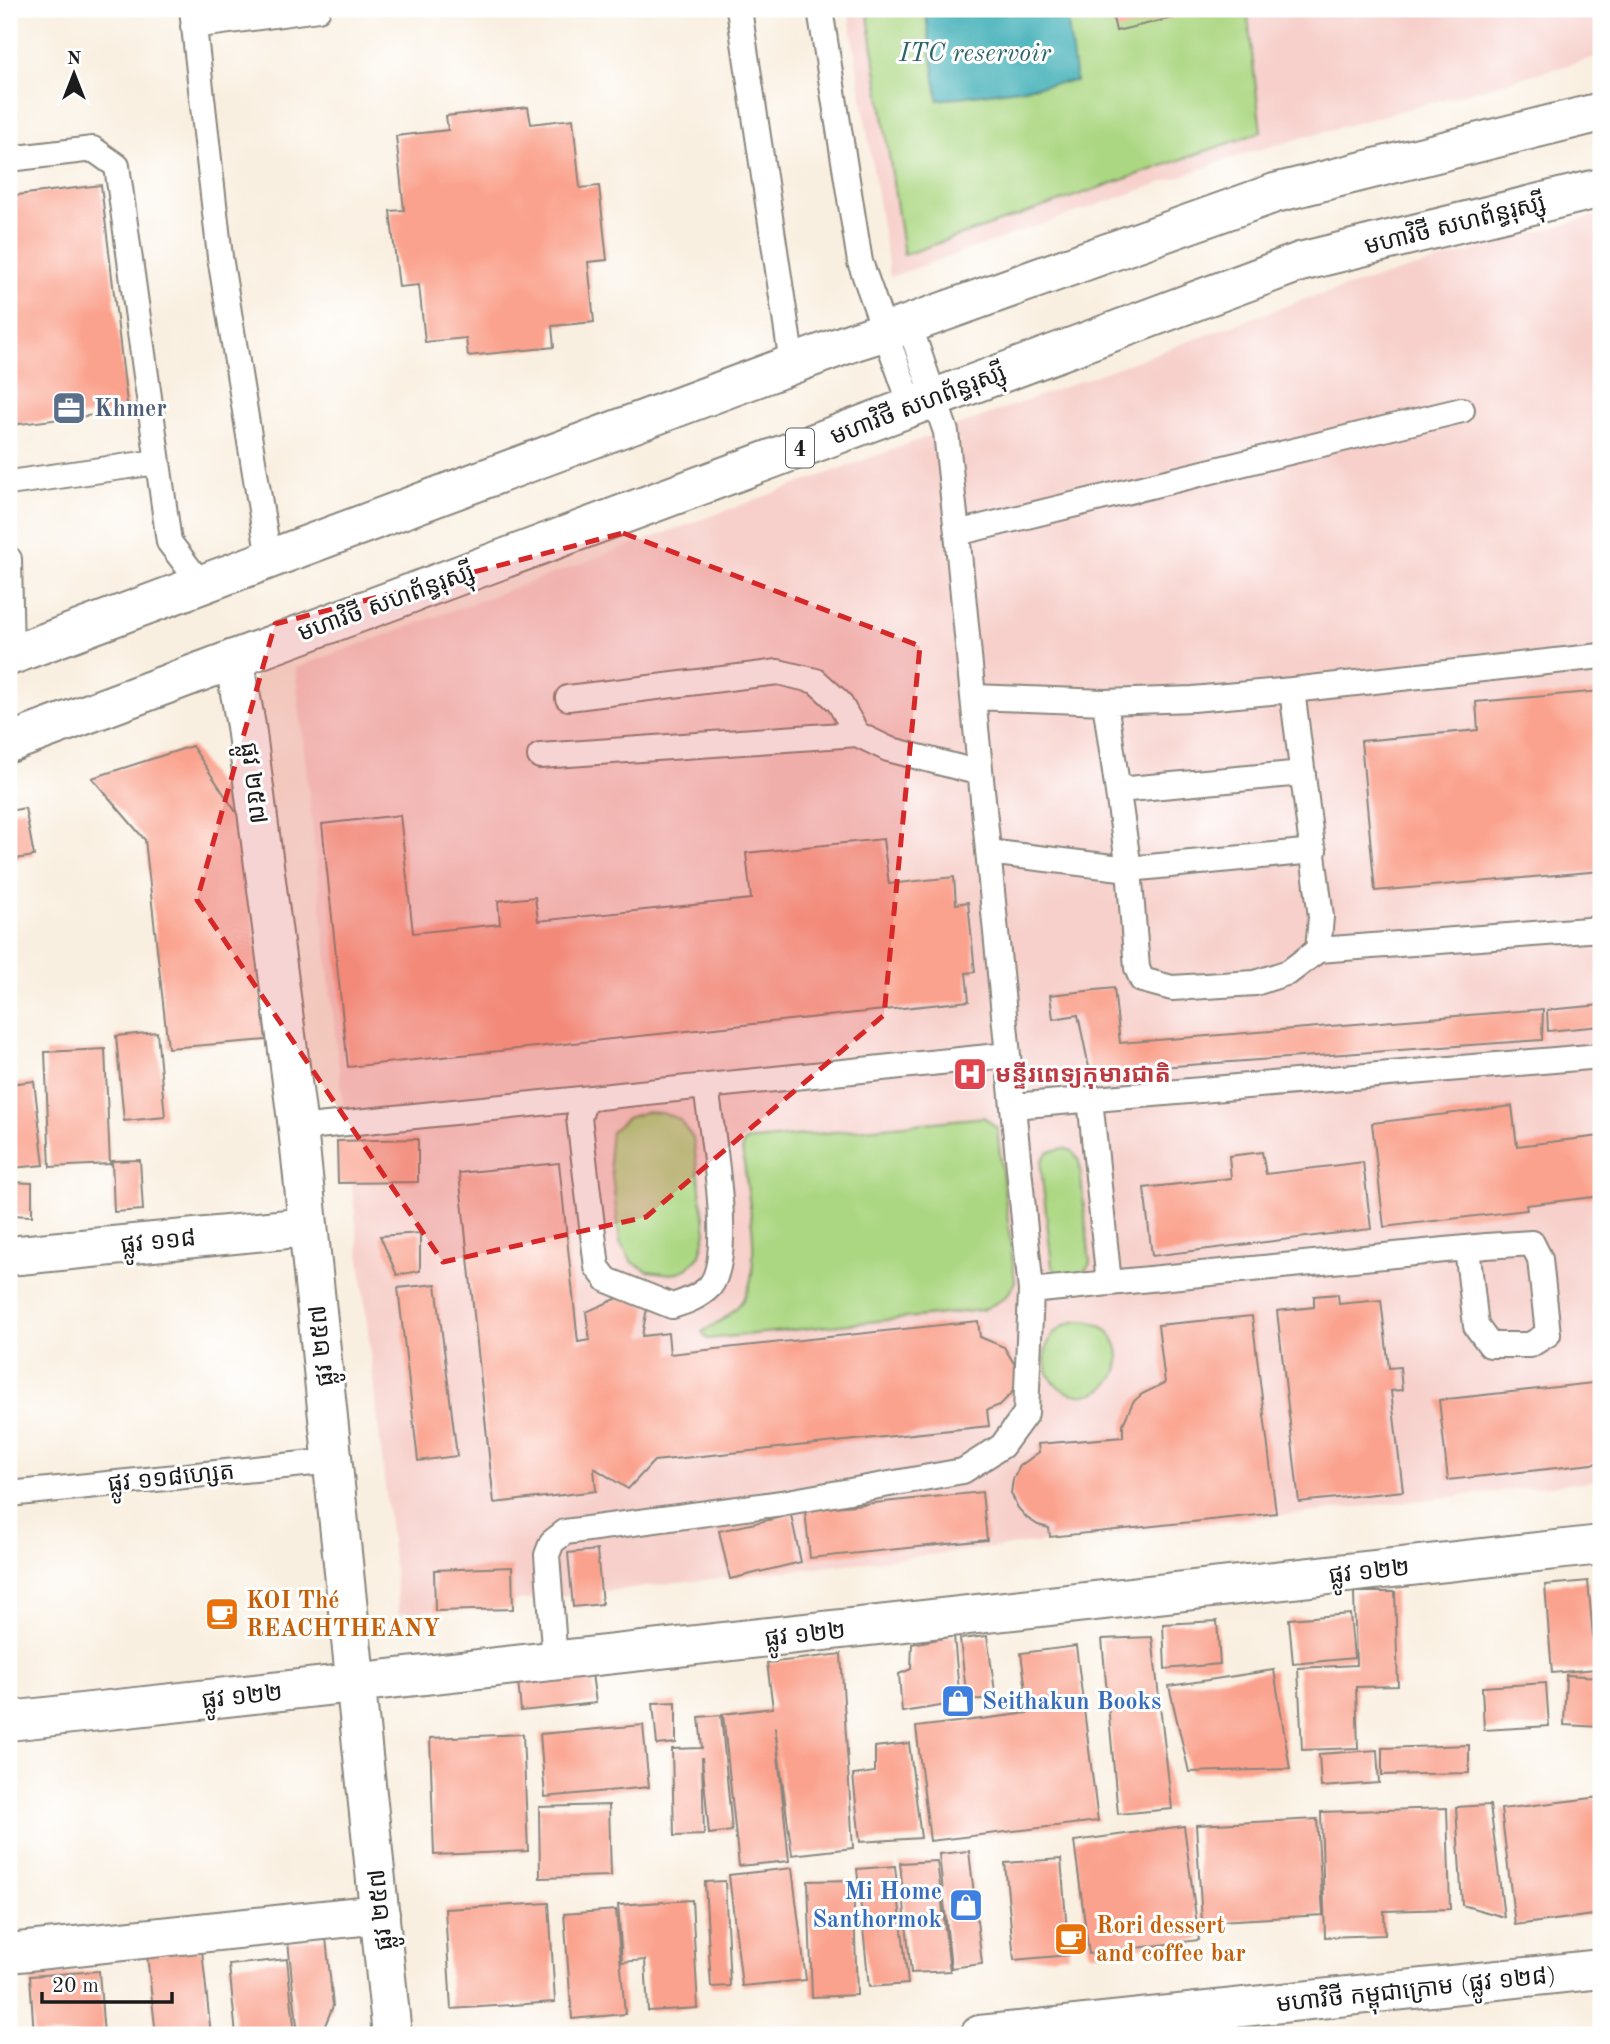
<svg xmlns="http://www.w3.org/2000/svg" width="1610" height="2044" viewBox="0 0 1610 2044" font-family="'Old Standard TT','Noto Sans Khmer',serif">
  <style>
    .built { fill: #f7d0cb }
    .green { fill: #acd782; stroke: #647a4f; stroke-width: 2 }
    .water { fill: #3daeb6; stroke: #2c6569; stroke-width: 2 }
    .building { fill: #faa28d }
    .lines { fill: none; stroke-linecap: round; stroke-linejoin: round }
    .lane-casing { stroke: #8a867e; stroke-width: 28 }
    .street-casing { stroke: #8a867e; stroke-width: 42 }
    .secondary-casing { stroke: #8a867e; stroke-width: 42 }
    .highway-casing { stroke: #8a867e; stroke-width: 42 }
    .lane { stroke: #fff; stroke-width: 24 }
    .street { stroke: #fff; stroke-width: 38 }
    .secondary { stroke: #fff; stroke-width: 38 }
    .highway { stroke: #fff; stroke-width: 38 }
    .marked { fill: #d62828; fill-opacity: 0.2; stroke: #d62828; stroke-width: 5; stroke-dasharray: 14 9; stroke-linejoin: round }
    .labels { text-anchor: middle; stroke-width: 6; stroke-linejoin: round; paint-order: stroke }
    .shield { fill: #fff; stroke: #606060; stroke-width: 2 }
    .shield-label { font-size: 23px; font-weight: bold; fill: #1c1c1c }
    .street-label { font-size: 24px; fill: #1c1c1c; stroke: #fff }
    .service-label { font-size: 24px; font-weight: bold; fill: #4e5e75; stroke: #fff; text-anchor: start }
    .health-label { font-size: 24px; font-weight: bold; fill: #be3a42; stroke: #fff; text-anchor: start }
    .food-label { font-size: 24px; font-weight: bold; fill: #c56008; stroke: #fff; text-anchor: start }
    .shop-label { font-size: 24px; font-weight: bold; fill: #366cbe; stroke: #fff; text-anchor: start }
    .water-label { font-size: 26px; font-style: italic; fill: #2c6569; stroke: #fff }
  </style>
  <rect width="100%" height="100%" fill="#fff"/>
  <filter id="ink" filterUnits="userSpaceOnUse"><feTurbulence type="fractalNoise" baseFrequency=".0143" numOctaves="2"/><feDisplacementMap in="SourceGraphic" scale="14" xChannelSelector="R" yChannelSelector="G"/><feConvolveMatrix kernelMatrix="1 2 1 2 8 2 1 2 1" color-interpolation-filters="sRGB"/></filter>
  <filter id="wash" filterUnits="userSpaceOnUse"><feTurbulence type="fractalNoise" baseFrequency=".00686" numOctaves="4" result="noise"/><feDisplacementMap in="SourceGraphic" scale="28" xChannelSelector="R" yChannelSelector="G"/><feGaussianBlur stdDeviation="1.57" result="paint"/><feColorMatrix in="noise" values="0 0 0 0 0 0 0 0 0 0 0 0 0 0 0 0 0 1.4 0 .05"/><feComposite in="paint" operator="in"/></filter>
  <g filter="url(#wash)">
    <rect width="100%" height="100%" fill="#f9efe0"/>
    <path class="built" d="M848 9H1601V56L1250 152 890 277Z
      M1601 214V1480L399 1614 295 668 1302 300Z"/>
    <path class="green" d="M867 9H1247L1261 132 904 255Z
      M645 1112 662 1113 679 1119 693 1138 706 1232 700 1255 687 1269 672 1274 648 1271 632 1262 620 1242 609 1150 611 1132 627 1118Z
      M984 1117 997 1128 1015 1281C1008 1299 999 1302 982 1310L707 1339 702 1332C718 1323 734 1314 744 1298 764 1267 746 1185 742 1148L745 1141Z
      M1064 1148 1072 1151 1079 1160 1090 1263C1080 1281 1065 1284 1052 1266L1041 1168 1042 1160 1048 1152Z
      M1045 1358a37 37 0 1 1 74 0a37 37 0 1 1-74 0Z"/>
    <path class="water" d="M925 9H1066L1076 81 938 100Z"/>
    <g id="blocks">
      <path class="building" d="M1111 9H1179L1181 16 1116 31Z
        M528 107 531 124 573 119 580 188 599 186 607 260 588 262 594 322 552 326 554 347 468 356 466 338 425 342 419 285 399 287 390 211 404 210 396 136 448 130 446 116Z
        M101 185 128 411 12 425 9 399V196Z
        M1601 691V871L1375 891 1361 741 1478 730 1476 702Z
        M192 746 242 821 266 1040 168 1048 145 840 92 778Z
        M25 808 34 856 9 860V811Z
        M400 815 413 933 500 924 498 901 535 897 538 921 751 899 746 853 883 839 889 884 954 877 956 904 968 902 975 972 966 973 969 1001 348 1067 322 824Z
        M1114 988 1120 1043 1543 1009 1542 1040 1090 1072 1078 1015 1053 1019 1050 995Z
        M1601 1005V1026L1548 1031 1547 1010Z
        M157 1032 165 1117 124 1121 116 1036Z
        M105 1049 110 1164 50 1167 45 1052Z
        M34 1081 44 1165 12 1168 9 1141V1084Z
        M1512 1106 1517 1146 1601 1136V1196L1526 1205 1527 1210 1384 1227 1372 1123Z
        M418 1139V1182L338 1183 337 1141Z
        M1262 1152 1266 1174 1363 1162 1371 1229 1152 1256 1144 1188 1231 1178 1229 1156Z
        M140 1160 143 1210 114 1212 112 1161Z
        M559 1163 578 1342 590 1340 586 1312 627 1294 647 1308 642 1336 668 1333 670 1354 978 1321 980 1337 1004 1347 1018 1370 1016 1384 1011 1394 1000 1405 987 1410 989 1426 654 1461 628 1489 594 1468 596 1491 494 1503 459 1173Z
        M9 1182 32 1183V1216L9 1215Z
        M420 1233V1271L397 1275 380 1236Z
        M436 1284 457 1456 418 1461 398 1288Z
        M1338 1294 1339 1304 1381 1300 1389 1368 1400 1367 1402 1390 1391 1391 1403 1491 1299 1502 1277 1311 1314 1307V1296Z
        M1252 1316 1276 1513 1050 1537 1049 1528 1038 1525 1027 1518 1018 1508 1011 1493 1013 1479 1020 1466 1039 1452 1038 1444 1123 1437V1424L1133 1402 1142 1394 1165 1383 1158 1325Z
        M1601 1382V1463L1448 1480 1439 1400Z
        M982 1492 987 1540 810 1558 805 1510Z
        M791 1515 801 1562 730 1579 719 1531Z
        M597 1550 602 1604 573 1607 568 1553Z
        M512 1567 513 1609 435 1611 434 1570Z
        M1588 1581 1596 1669 1552 1673 1545 1585Z
        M1354 1592H1395L1398 1686 1356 1687 1358 1748 1302 1750 1298 1668 1356 1665Z
        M1350 1614 1354 1658 1293 1664 1289 1619Z
        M1217 1621 1220 1664 1165 1669 1163 1624Z
        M954 1636 960 1703 902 1712 899 1674 911 1669 912 1644Z
        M987 1636 996 1698 967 1700 960 1639Z
        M1152 1637 1172 1809 1118 1814 1102 1639Z
        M1076 1646 1098 1821 930 1841 916 1727 1029 1713 1021 1653Z
        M841 1654 853 1848 792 1855 775 1727 789 1861 739 1866 723 1714 773 1708 767 1663Z
        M1274 1670 1290 1769 1189 1772 1169 1686Z
        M592 1674 596 1703 521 1711 518 1681Z
        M1566 1675 1601 1677V1727L1564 1725Z
        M1546 1683 1549 1726 1484 1730 1482 1687Z
        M676 1702V1743L657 1745 653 1703Z
        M721 1715 732 1831 709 1834 702 1757 704 1835 674 1836 672 1749 702 1748 699 1717Z
        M643 1725 649 1787 545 1797 540 1734Z
        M523 1734 528 1851 434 1855 430 1738Z
        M909 1743 921 1838 860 1842 853 1775 875 1772V1747Z
        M1469 1745V1773L1382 1775V1748Z
        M1377 1750 1379 1783 1321 1787 1319 1754Z
        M1601 1797V1914L1515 1925 1501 1809Z
        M609 1805 611 1876 540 1878 539 1807Z
        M1490 1805 1504 1917 1462 1905 1456 1807Z
        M1447 1808 1450 1909 1384 1911 1385 1935 1325 1937 1321 1812Z
        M1317 1819 1323 1915 1202 1922 1196 1825Z
        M1184 1826 1199 1940 1089 1954 1074 1841Z
        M969 1851 982 1964 951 1968 939 1854Z
        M1061 1859 1069 1955 1014 1960 1005 1863Z
        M937 1861 950 1971 911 1973 900 1863Z
        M895 1866 908 1984 869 1987 857 1869Z
        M792 1868 806 1980 742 1986 729 1875Z
        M853 1880 857 1995 812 1997 808 1881Z
        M725 1881 730 1986 711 1987 705 1882Z
        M692 1900 698 2008 648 2011 645 1960 622 1962 618 1905Z
        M549 1903 555 2002 451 2009 445 1909Z
        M616 1910 625 2014 572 2019 564 1914Z
        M326 1938 333 2006 321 2035H298L288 1942Z
        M202 1950 211 2035H156L147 1955Z
        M287 1959 295 2035H236L229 1965Z
        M99 1971 104 2035H34L30 1976Z"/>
    </g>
  </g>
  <g filter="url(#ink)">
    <use href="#blocks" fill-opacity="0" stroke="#8a867e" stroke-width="2"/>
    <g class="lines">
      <g class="lane-casing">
        <path id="lane" d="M192 9 220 257 269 559
          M739 9 792 364
          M820 9 860 262 911 405
          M193 26 318 9
          M9 159 93 149 117 166 169 542 201 584
          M9 483 157 462
          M957 533 1462 410
          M9 559 11 655
          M973 697 1105 702 1193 699 1292 690 1601 656
          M568 698 778 672 816 681 839 702 857 734
          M1105 702 1129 869 1137 968 1142 980 1172 988 1255 983 1289 972 1318 950 1321 917 1292 690
          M540 756 857 734 888 749 980 773
          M1118 790 1303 773
          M988 852 1129 869 1314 851
          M1318 950 1601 929
          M585 1099 579 1118 597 1267 607 1280 672 1306C685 1302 700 1297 710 1286 735 1256 711 1128 706 1087
          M1013 1106 1601 1056
          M298 1128 1008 1055
          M1109 1283 1486 1246 1532 1243 1540 1259 1548 1334 1530 1345H1490L1476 1326 1467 1248
          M1031 1291 1109 1283 1090 1099
          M9 1494 333 1461
          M555 1661 547 1555 552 1542 565 1532 782 1503 963 1471 1002 1446 1026 1413 1031 1291 957 533 946 432 909 324"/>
      </g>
      <g class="street-casing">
        <path id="street" d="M234 659 246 726 298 1128 392 2035
          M9 1256 308 1227
          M9 1721 1601 1545
          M9 1953 380 1914"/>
      </g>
      <g class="secondary-casing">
        <path id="secondary" d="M980 2035 1601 1969"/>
      </g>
      <g class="highway-casing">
        <path id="highway" d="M9 656 855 341 909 324 1275 193 1601 112
          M9 743 1300 262 1601 188"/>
      </g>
      <use href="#lane" class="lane"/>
      <use href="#street" class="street"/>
      <use href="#secondary" class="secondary"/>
      <use href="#highway" class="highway"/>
    </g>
  </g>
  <path class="marked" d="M623 533 920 646 884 1015 646 1217 443 1262 197 900 275 624Z"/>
  <defs>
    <g id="office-square" transform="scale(1.75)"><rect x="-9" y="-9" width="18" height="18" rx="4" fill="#5c6f8a" stroke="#fff"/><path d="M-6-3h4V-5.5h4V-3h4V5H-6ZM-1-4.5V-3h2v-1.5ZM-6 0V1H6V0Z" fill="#fff"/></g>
    <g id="hospital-square" transform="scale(1.75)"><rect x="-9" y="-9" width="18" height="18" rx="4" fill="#e0444e" stroke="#fff"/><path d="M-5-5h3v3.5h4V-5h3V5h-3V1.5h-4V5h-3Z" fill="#fff"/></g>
    <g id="cafe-square" transform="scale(1.75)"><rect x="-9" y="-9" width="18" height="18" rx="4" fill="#e8710a" stroke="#fff"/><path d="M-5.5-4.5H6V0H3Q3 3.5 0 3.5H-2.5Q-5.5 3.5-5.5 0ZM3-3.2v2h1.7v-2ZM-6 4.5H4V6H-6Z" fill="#fff"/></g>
    <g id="shop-square" transform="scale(1.75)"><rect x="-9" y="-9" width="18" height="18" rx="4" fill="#3f7fe0" stroke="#fff"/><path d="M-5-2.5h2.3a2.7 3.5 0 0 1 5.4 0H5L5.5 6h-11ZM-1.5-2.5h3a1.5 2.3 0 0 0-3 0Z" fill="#fff"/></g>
  </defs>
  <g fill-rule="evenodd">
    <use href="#office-square" x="69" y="408"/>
    <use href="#hospital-square" x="970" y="1074"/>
    <use href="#cafe-square" x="222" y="1614"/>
    <use href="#shop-square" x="958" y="1701"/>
    <use href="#shop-square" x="966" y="1905"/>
    <use href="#cafe-square" x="1071" y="1939"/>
  </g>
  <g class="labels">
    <rect class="shield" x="786" y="428.5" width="28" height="39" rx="5"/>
    <g class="shield-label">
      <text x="800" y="456">4</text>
    </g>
    <g class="street-label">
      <text transform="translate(1455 224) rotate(-14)" y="8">មហាវិថី សហព័ន្ធរុស្ស៊ី</text>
      <text transform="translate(918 404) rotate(-21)" y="8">មហាវិថី សហព័ន្ធរុស្ស៊ី</text>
      <text transform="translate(386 602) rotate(-20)" y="8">មហាវិថី សហព័ន្ធរុស្ស៊ី</text>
      <text transform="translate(254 783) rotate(83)" y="8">ផ្លូវ ២៥៧</text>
      <text transform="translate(158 1241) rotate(-6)" y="8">ផ្លូវ ១១៨</text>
      <text transform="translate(321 1346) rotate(-96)" y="8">ផ្លូវ ២៥៧</text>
      <text transform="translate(171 1477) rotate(-6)" y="8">ផ្លូវ ១១៨ហ្សេត</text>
      <text transform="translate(1369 1571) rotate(-6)" y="8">ផ្លូវ ១២២</text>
      <text transform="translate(805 1634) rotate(-6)" y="8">ផ្លូវ ១២២</text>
      <text transform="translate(242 1696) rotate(-6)" y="8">ផ្លូវ ១២២</text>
      <text transform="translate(380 1910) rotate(-96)" y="8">ផ្លូវ ២៥៧</text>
      <text transform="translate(1416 1989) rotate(-6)" y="8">មហាវិថី កម្ពុជាក្រោម (ផ្លូវ ១២៨)</text>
    </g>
    <g class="service-label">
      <text x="94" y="416">Khmer</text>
    </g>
    <g class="health-label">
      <text x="995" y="1082">មន្ទីរពេទ្យកុមារជាតិ</text>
    </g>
    <g class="food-label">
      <text x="246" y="1608">KOI Thé<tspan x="246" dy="28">REACHTHEANY</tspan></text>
      <text x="1096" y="1933">Rori dessert<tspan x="1096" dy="28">and coffee bar</tspan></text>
    </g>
    <g class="shop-label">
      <text x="982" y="1709">Seithakun Books</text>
      <text x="942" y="1899" text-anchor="end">Mi Home<tspan x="942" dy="28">Santhormok</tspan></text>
    </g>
    <g class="water-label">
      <text x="975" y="61">ITC reservoir</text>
    </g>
  </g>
  <rect width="1610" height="2044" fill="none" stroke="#fff" stroke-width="35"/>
  <g transform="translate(74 74)" stroke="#ffffff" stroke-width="5" paint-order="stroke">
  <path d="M0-5L12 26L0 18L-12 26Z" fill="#1c1c1c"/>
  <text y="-10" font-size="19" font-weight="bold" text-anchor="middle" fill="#1c1c1c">N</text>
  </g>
  <path d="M42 1992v10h130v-10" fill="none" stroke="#1c1c1c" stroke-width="3.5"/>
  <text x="52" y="1992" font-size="21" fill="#1c1c1c" stroke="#ffffff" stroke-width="5" paint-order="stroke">20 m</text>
</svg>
